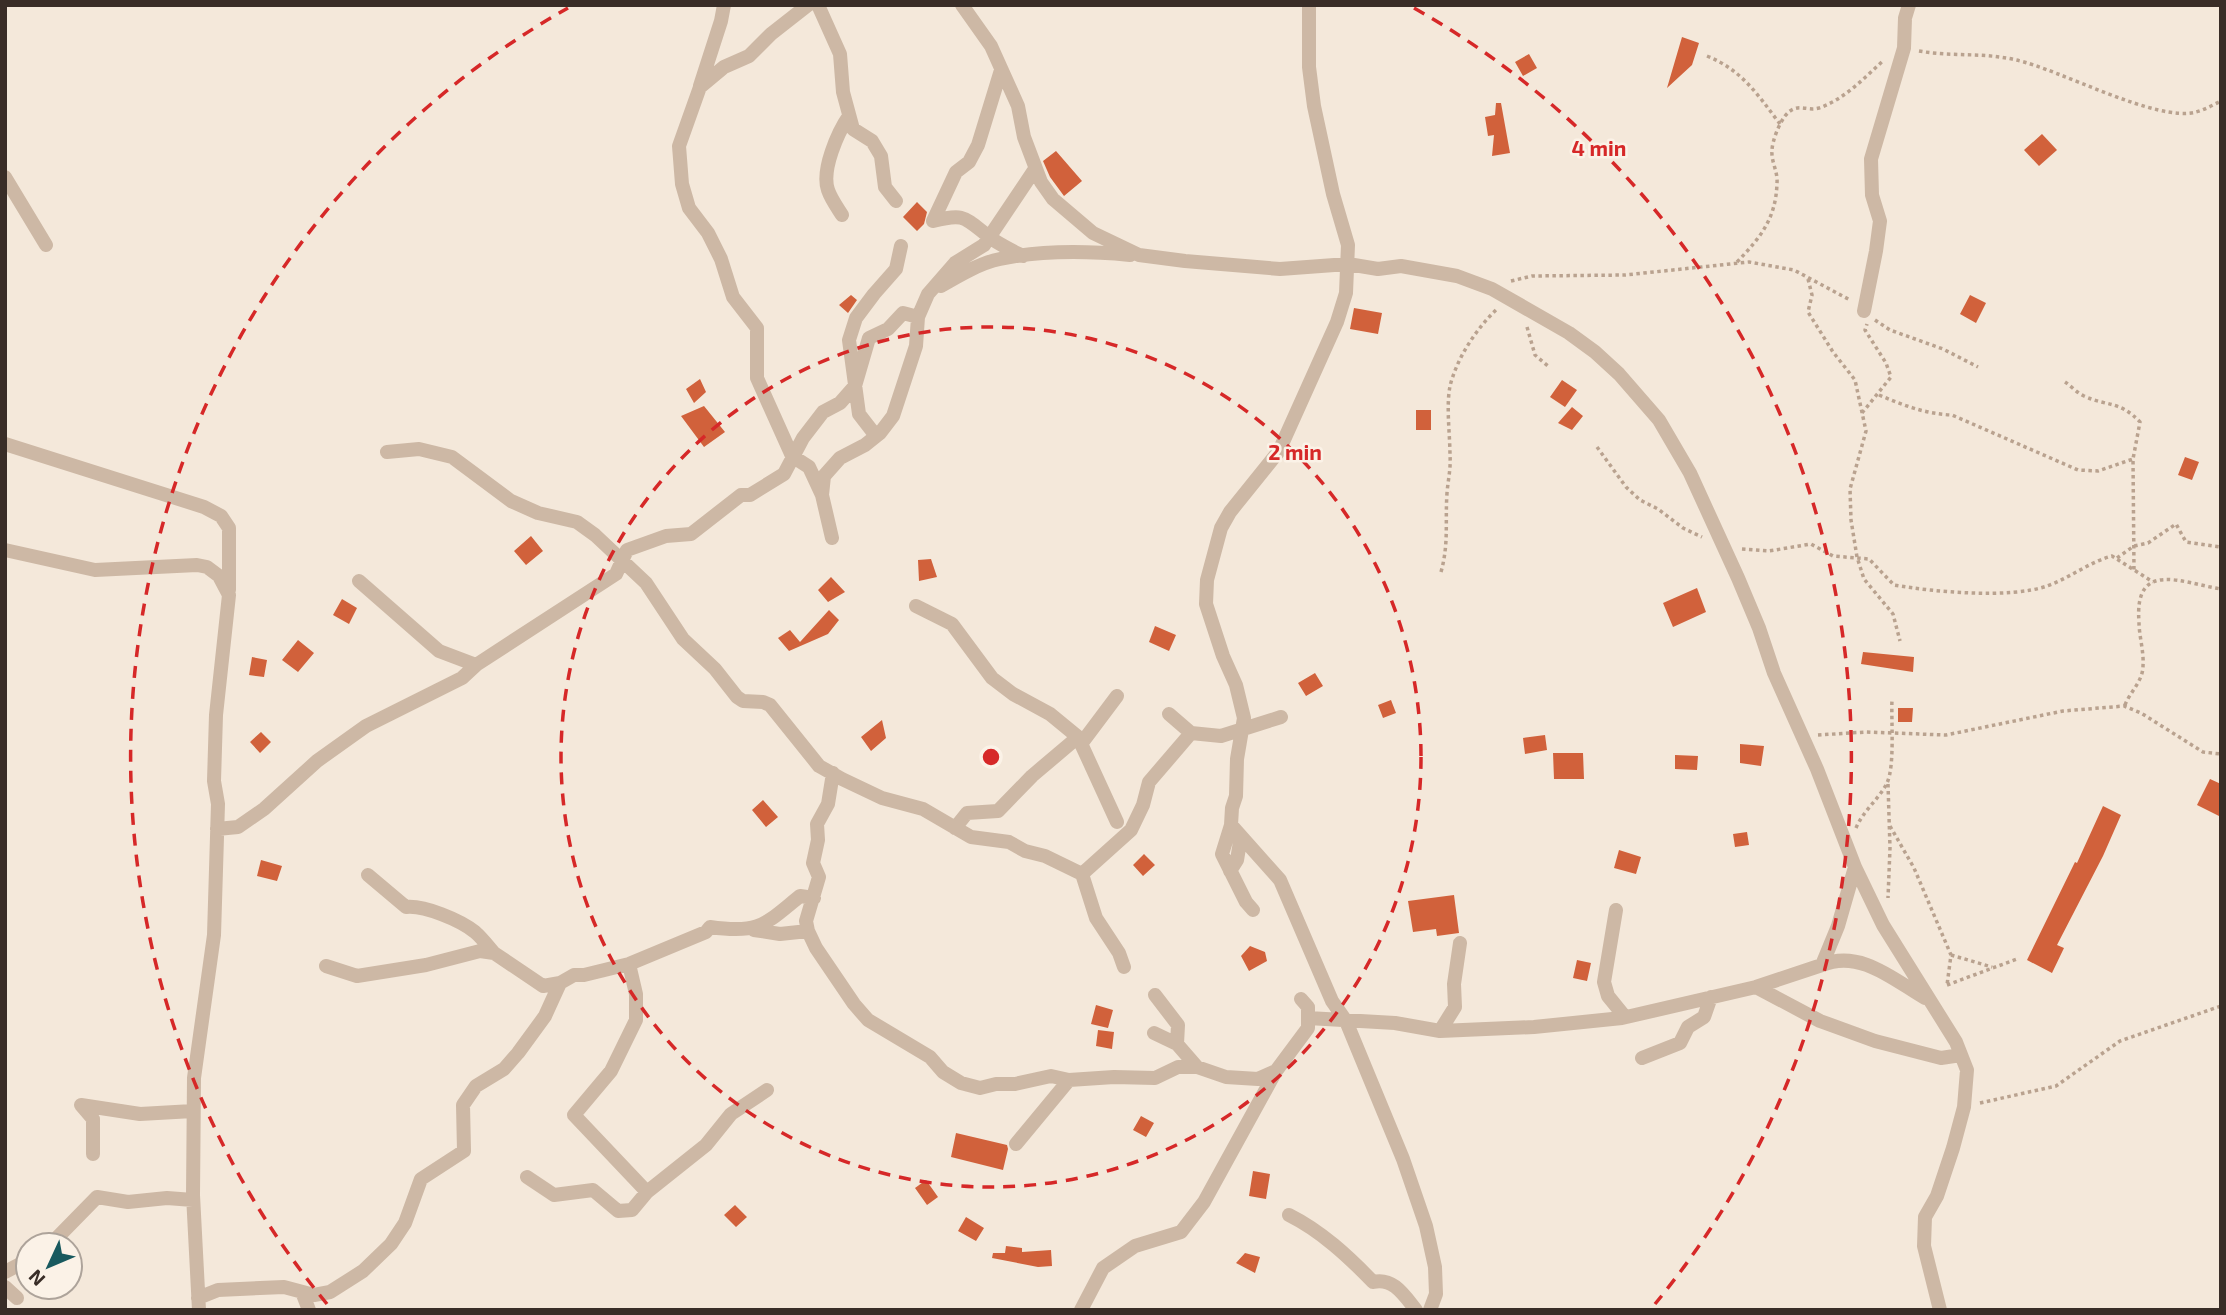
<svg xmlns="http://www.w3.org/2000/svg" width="2226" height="1315" viewBox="0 0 2226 1315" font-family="'Exo 2',sans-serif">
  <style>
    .building { fill: #d1613b }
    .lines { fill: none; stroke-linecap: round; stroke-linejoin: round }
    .path { stroke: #b9a28f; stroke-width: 3.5; stroke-dasharray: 3.5 3.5; stroke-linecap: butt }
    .street { stroke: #cdb8a5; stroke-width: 14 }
    .ring { fill: none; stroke: #d62828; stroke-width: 3.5; stroke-dasharray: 12 9 }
    .centre { fill: #d62828; stroke: #fbf2e7; stroke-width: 3.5 }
    .ring-label { font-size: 21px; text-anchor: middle; font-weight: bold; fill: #d62828; stroke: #fbf2e7; stroke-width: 5; stroke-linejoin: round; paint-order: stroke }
  </style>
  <rect width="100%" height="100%" fill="#f4e8da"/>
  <path class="building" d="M1682 37 1699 43 1692 65 1667 88Z
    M1529 54 1537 68 1523 76 1515 62Z
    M1496 103H1501L1510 153 1492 156 1494 135 1488 136 1485 117 1495 115Z
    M2042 134 2057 150 2039 166 2024 150Z
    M1056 151 1082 181 1064 196 1050 177 1043 161Z
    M917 202 927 212 924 224 917 231 903 217Z
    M851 295 857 300 848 313 839 305Z
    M1970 295 1986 303 1976 323 1960 314Z
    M1354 308 1382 313 1378 334 1350 329Z
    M700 379 706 392 694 403 686 389Z
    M1562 380 1577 390 1565 407 1550 397Z
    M704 406 725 432 704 447 681 416Z
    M1572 407 1583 416 1572 430 1558 423Z
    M1416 410H1431V430H1416Z
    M2185 457 2199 462 2192 480 2178 475Z
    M531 536 543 551 526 565 514 551Z
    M931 559 937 577 919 581 918 560Z
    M831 577 845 592 828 602 818 590Z
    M1697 588 1706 612 1673 627 1663 603Z
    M342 599 357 608 349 624 333 615Z
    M829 610 839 620 828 634 789 651 778 638 790 630 800 642Z
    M1155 626 1176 635 1169 651 1149 642Z
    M298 640 314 653 298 672 282 660Z
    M1863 652 1914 657 1913 672 1861 664Z
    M252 657 267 660 264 677 249 675Z
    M1315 673 1323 686 1306 696 1298 683Z
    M1391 700 1396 713 1383 718 1378 705Z
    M1898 708H1913L1912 722H1898Z
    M882 720 886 738 871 751 861 737Z
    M261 732 271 742 260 753 250 742Z
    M1545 735 1547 750 1525 754 1523 738Z
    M1740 744 1764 746 1761 766 1740 763Z
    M1553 753H1583L1584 779H1554Z
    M1675 755 1698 756 1697 770 1675 769Z
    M2210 779 2221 784V817L2197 805Z
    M763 800 778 817 766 827 752 810Z
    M2103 806 2121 815 2103 856 2057 945 2064 948 2052 973 2027 960 2075 862 2077 863Z
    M1747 832 1749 845 1735 847 1733 834Z
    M1619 850 1641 857 1636 874 1614 868Z
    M1144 854 1155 865 1143 876 1133 865Z
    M261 860 282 866 277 881 257 876Z
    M1454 895 1459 933 1437 936 1436 929 1413 932 1408 901Z
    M1250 946 1265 952 1267 961 1249 971 1241 956Z
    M1577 960 1591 963 1587 981 1573 978Z
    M1096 1005 1113 1010 1108 1028 1091 1024Z
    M1098 1030 1114 1032 1112 1049 1096 1046Z
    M1141 1116 1154 1123 1146 1137 1133 1130Z
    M956 1133 1007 1145 1008 1149 1003 1170 951 1157Z
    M1253 1171 1270 1174 1266 1199 1249 1196Z
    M926 1180 938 1197 927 1205 915 1188Z
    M735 1205 747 1217 736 1227 724 1215Z
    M966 1217 984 1228 976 1241 958 1231Z
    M1006 1246 1022 1248V1252L1051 1250 1052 1266 1038 1267 992 1258 993 1253H1005Z
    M1245 1253 1260 1257 1255 1273 1236 1263Z"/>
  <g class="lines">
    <path class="path" d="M1919 51C1952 57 1983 52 2016 60 2059 69 2157 123 2196 112 2204 110 2213 105 2221 101
      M1707 56C1742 70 1758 95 1780 124
      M1737 262C1760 238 1776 219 1777 183 1778 172 1771 161 1772 151 1772 141 1779 124 1785 116 1797 101 1806 112 1819 108 1845 99 1864 78 1884 60
      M1808 279 1812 295 1808 312 1833 352 1855 380 1866 431 1850 489 1851 520 1857 557 1864 579 1893 614 1900 641
      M1511 281 1532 276 1625 275 1749 262 1794 270 1850 300
      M1875 320 1890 330 1943 349 1978 367
      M1527 327 1535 355 1548 366
      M2065 382C2071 386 2077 393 2084 396 2108 407 2119 400 2140 422L2133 459 2134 570
      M1879 395C1903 405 1925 414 1952 415L2078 470 2098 471 2133 459
      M1862 413 1891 377 1886 363 1865 330 1867 324
      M1597 447 1626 487 1640 500 1658 509 1683 528 1702 537
      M1742 549 1769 551 1811 544 1833 556 1869 559 1894 585C1934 592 2010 599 2047 586 2070 578 2089 562 2112 556L2153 582
      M2117 558 2134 546 2148 543 2176 524 2186 542 2221 547
      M1441 572C1449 543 1445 522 1447 493 1448 480 1451 468 1450 456 1450 434 1446 407 1450 386 1457 358 1476 329 1497 309
      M2125 705C2130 692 2143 681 2143 666 2144 651 2139 636 2139 622 2134 559 2182 583 2221 589
      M1818 735 1866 732 1946 735 2063 711 2124 706 2141 713 2203 752 2221 754
      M1888 784 1890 848 1888 898
      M1890 826 1914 868 1951 955 1947 985
      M1856 828C1863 811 1879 799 1887 783 1895 766 1891 720 1892 700
      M1951 955 1992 967
      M1947 985 2017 959
      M1980 1103 2056 1086 2120 1041 2221 1006"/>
    <path class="street" d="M808 5 771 34 749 56 724 67 700 87 679 146 682 184 689 208 708 233 721 259 733 297 757 328V378L792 456 809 467 822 495
      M818 5 840 54 843 92 853 129 872 141 881 156 885 187 896 201
      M962 5 991 46 1018 106 1024 137 1041 182 1053 199 1093 233 1139 255 1185 261 1280 269 1348 264 1378 269 1401 266 1457 276 1492 289 1569 333 1595 352 1619 374 1659 420 1690 473 1738 578 1759 628 1774 673 1817 769 1855 867 1883 925 1956 1042 1967 1070 1964 1107 1953 1148 1937 1196 1925 1217 1924 1246 1940 1310
      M1309 5V67L1314 106 1333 194 1348 245 1346 293 1337 322 1279 451 1230 512 1221 528 1207 580 1206 604 1223 656 1236 685 1244 718 1237 759 1236 796 1232 808 1231 825 1280 880 1332 1001 1346 1021 1403 1159 1426 1226 1435 1267 1436 1294 1430 1310
      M700 86 721 21 724 5
      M5 177 46 245
      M842 215C837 207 831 199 828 190 821 170 838 132 849 116
      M933 221 956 172 969 162 978 145 1001 70
      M933 221C964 213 964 217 988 236 998 244 1011 250 1023 256
      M941 286C958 276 980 263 1000 259 1042 250 1088 251 1130 255
      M1864 311 1876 251 1880 221 1872 195 1871 159 1904 48 1905 18 1909 5
      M876 436 859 414 849 340 856 318 874 294 896 269 901 246
      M5 444 204 507 221 516 229 528V590
      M387 452 419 449 452 457 511 501 538 513 577 522 595 535 646 583 683 639 715 669 737 697 743 701 763 702 770 705 819 766 842 779 882 798 923 809 971 837 1009 842 1025 851 1045 856 1082 874
      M832 538 822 495 824 476 840 458 865 445 880 433 893 416 916 346 918 317 928 294 955 263 984 245 1035 169
      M5 550 95 570 197 565 207 567 219 576 229 595 216 715 214 781 218 804 214 935 194 1078 193 1195 199 1310
      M359 581 439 651 476 665
      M916 606 952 624 992 678 1013 694 1050 714 1078 737 1117 822
      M1169 714 1191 733
      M1081 744 1117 696
      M833 773 828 804 817 824 818 840 813 863 819 877 806 921 808 931 816 948 854 1004 868 1020 930 1057 943 1072 961 1083 980 1088 996 1084H1015L1051 1076 1069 1080 1114 1077 1155 1078 1178 1067H1197L1226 1077 1258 1079 1276 1071 1308 1028V1007L1301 999
      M1231 825 1222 854 1246 902 1253 910
      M955 828 967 813 998 811 1032 776 1078 737
      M217 829 238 827 264 809 317 761 366 726 462 678 476 665 616 574 627 550 666 536 691 534 741 495H750L784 474 803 438 823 412 840 403 855 386 869 338 888 329 903 313 918 317
      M1230 871 1237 860 1241 836
      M368 875 406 907C424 905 460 920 475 932 482 938 488 946 494 953
      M1616 910 1604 982 1608 996 1625 1017
      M754 930 780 934 808 931
      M1822 965C1860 949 1894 980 1925 998
      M326 966 357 976 426 965 480 951 494 953 543 986 560 983
      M1124 967 1119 953 1096 918 1082 874 1131 830 1143 805 1149 782 1191 733 1221 736 1281 717
      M1756 987 1820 1021 1875 1041 1941 1058 1961 1055
      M1155 995 1178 1025 1177 1044
      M1308 1018 1395 1023 1440 1031 1534 1027 1622 1018 1756 987 1822 965 1838 926 1855 867
      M1440 1031 1455 1007 1454 984 1460 943
      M1154 1033 1177 1044 1197 1067
      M1642 1058 1680 1043 1688 1027 1704 1017 1711 997
      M1016 1144 1069 1080
      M93 1154V1119L81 1105 140 1114 193 1111
      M527 1177 554 1195 593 1190 618 1211 632 1210 647 1192 574 1115 611 1071 636 1020V994L629 964
      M647 1192 706 1145 731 1114 767 1090
      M1289 1215C1321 1231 1348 1256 1373 1282 1393 1277 1404 1295 1416 1310
      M50 1245 97 1197 128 1202 167 1198 193 1200
      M5 1272 28 1260
      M5 1287 17 1298
      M302 1292 309 1310
      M198 1298 218 1290 284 1287 314 1295 330 1292 363 1271 391 1244 405 1223 421 1179 464 1151 463 1105 476 1086 504 1069 518 1053 545 1016 560 983 574 975H584L629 964 706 932 710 927C760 934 764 925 800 896L814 898
      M1081 1310 1103 1268 1135 1246 1181 1232 1204 1202 1276 1071"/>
  </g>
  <g class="ring">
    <circle cx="991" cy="757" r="430"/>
    <path d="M327 1304A860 860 0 0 1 568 8M1414 8A860 860 0 0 1 1655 1304"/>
  </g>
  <circle cx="991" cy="757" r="10" class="centre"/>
  <g class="ring-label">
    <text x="1599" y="156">4 min</text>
    <text x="1295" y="460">2 min</text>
  </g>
  <rect width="2226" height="1315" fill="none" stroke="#392d27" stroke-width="14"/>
  <g transform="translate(49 1266) rotate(226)"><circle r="33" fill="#fbf2e7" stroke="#ada39a" stroke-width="2"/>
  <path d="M0-5L12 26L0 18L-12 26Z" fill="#18595e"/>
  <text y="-10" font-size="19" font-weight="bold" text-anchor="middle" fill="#392d27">N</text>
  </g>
</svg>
